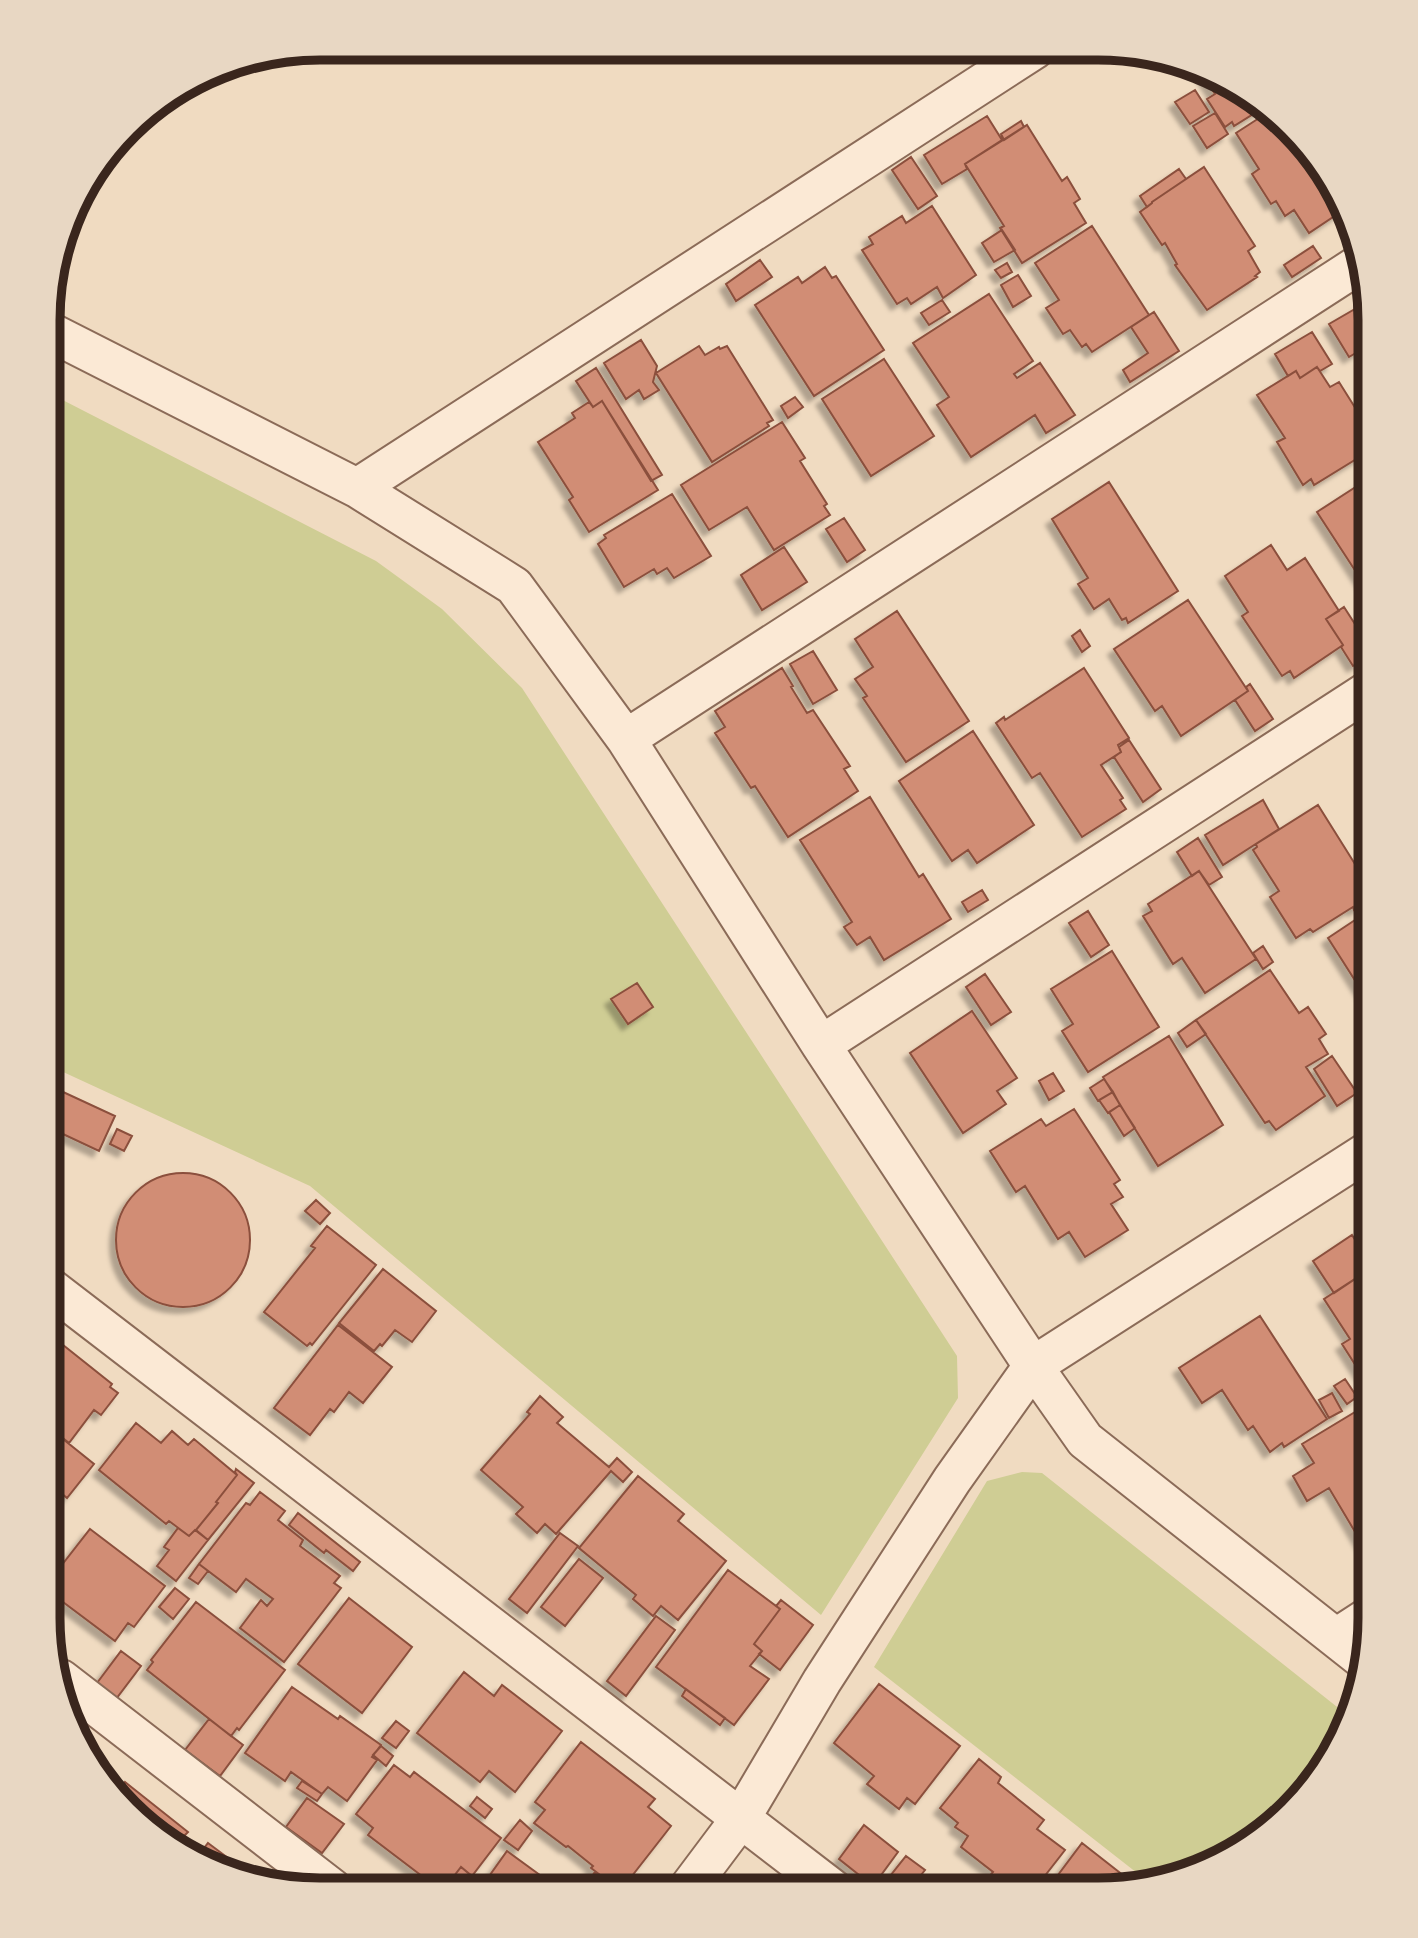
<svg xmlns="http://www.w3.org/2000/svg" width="1418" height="1938" viewBox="0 0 1418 1938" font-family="'PT Serif',serif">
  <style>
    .green { fill: #cfcd94 }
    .building { fill: #d18d75; stroke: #8b4f3c; stroke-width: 2; filter: url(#shadow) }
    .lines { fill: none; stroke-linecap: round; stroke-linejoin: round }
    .minor-casing { stroke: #8b6b58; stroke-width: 42 }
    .minor { stroke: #fbe9d5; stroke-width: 38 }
    .rim { fill: none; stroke: #3a261d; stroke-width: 9 }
  </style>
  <defs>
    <filter id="shadow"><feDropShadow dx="-6" dy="6" stdDeviation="2" flood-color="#0004"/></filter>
  </defs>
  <rect width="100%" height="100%" fill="#f0dbc1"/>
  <path class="green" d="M49 393 376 561 442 609 522 688 957 1356 958 1398 821 1615 310 1186 48 1065Z
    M1022 1472 1042 1473 1351 1718 1325 1770 1278 1823 1219 1863 1146 1880 874 1667 987 1481Z"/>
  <path class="building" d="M1197 66 1202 68 1266 106 1234 126 1232 122 1225 127 1207 99 1215 94Z
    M1195 90 1209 112 1190 124 1175 102Z
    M1270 111 1343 199 1345 209 1309 233 1294 210 1285 216 1276 201 1271 204 1252 174 1259 169 1236 133Z
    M1215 113 1228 134 1207 148 1193 126Z
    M987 116 1002 140 965 164 967 169 942 184 924 155Z
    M1021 121 1024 127 1004 140 1001 134Z
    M1027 125 1062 181 1067 177 1080 199 1074 203 1086 223 1022 263 1000 228 1004 226 965 164Z
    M911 157 937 196 918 209 892 170Z
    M1204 167 1255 246 1248 251 1260 272 1255 276 1257 277 1207 310 1175 265 1177 264 1165 243 1162 245 1140 212 1152 203V202Z
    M1179 169 1186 179 1152 202V203L1147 207 1140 196Z
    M932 206 976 275 943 298 937 287 911 304 907 298 897 304 862 250 873 244 869 237 902 216 906 223Z
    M1092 226 1149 315 1092 352 1086 344 1082 347 1070 330 1063 334 1046 308 1059 300 1035 263Z
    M1002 230 1015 250 994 262 982 243Z
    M1313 246 1321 258 1292 277 1284 265Z
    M760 260 772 277 736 301 726 284Z
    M1007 263 1012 272 1001 278 995 270Z
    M825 267 832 278 836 276 884 350 814 396 755 305 798 277 802 283Z
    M1018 275 1031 296 1013 307 1001 285Z
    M989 294 1033 361 1014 374 1017 378 1040 363 1075 415 1046 433 1035 415 971 457 937 405 949 397 913 343Z
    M942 300 950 312 929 325 921 313Z
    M1367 302 1371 319V344L1349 357 1329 324Z
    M1154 312 1179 351 1130 382 1123 370 1148 353 1131 327Z
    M1312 332 1332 364 1320 371 1317 367 1300 378 1296 371 1288 376 1275 354Z
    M641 340 657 366 653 382 659 390 644 399 639 390 626 399 604 363Z
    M699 346 705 355 719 347 720 349 727 346 773 420 767 423 769 426 712 462 656 373Z
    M884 359 934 436 871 476 822 399Z
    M1317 367 1330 387 1339 382 1371 433V450L1314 485 1311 479 1303 485 1277 442 1285 438 1257 395 1296 371 1300 378Z
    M596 368 662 475 651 481 602 401 593 407 576 381Z
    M795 397 803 407 788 418 781 406Z
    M602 401 658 490 589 532 569 500 573 497 538 442 575 418 572 413 589 402 593 407Z
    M782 422 805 458 800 461 827 504 824 506 830 515 774 550 747 507 709 530 681 485Z
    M1371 477V595L1317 512Z
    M1109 482 1178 591 1128 623 1126 618 1122 620 1109 599 1094 609 1078 584 1088 578 1052 519Z
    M672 494 711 556 674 578 667 568 657 574 654 569 624 587 598 544 606 538 604 535Z
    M844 518 865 550 847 562 826 529Z
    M1271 545 1287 570 1305 558 1339 611 1326 619 1343 645 1294 678 1290 671 1282 676 1242 616 1248 612 1225 576Z
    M784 547 807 582 762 610 741 575Z
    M1188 600 1248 691 1181 736 1162 706 1155 711 1114 649Z
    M1344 607 1371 649V655L1353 666 1341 647 1343 645 1326 619Z
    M897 611 969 721 906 762 863 698 867 696 855 679 873 667 855 639Z
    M1080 630 1090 646 1082 652 1072 636Z
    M813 651 837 690 813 704 790 664Z
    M782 668 793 686 791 687 807 713 813 710 850 766 844 769 858 791 788 837 755 786 751 788 715 733 725 727 715 711Z
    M1084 668 1129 738 1118 745 1121 752 1101 765 1123 798 1120 800 1126 809 1082 837 1040 773 1032 778 996 723 1004 717 1005 720Z
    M1250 684 1273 719 1255 731 1235 700 1248 691 1246 687Z
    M973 731 1034 825 977 863 968 850 952 861 899 781Z
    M1129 740 1161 789 1143 802 1114 757 1121 752 1119 747Z
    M870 797 919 877 923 874 951 919 884 960 870 937 857 945 844 927 852 922 800 840Z
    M1263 800 1279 829 1223 865 1205 835Z
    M1318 805 1370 888V899L1354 910 1353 907 1313 932 1310 929 1296 938 1270 897 1279 891 1253 850 1257 847 1256 844Z
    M1198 838 1222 877 1209 885 1199 871 1192 876 1177 852Z
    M1199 871 1256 959 1205 993 1182 958 1173 964 1143 916 1152 911 1148 904Z
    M982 890 988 900 968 912 962 902Z
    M1370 910V1004L1328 938Z
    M1088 911 1109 945 1091 957 1069 923Z
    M1263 946 1273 962 1263 969 1253 953Z
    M1112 951 1159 1027 1088 1072 1062 1031 1073 1024 1051 989Z
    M1270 970 1299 1013 1308 1007 1326 1034 1319 1039 1328 1054 1306 1067 1325 1096 1276 1130 1269 1121 1265 1123 1196 1020Z
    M985 974 1011 1012 991 1025 966 987Z
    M637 983 653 1007 628 1024 611 999Z
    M972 1011 1017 1078 997 1091 1006 1104 963 1133 910 1053Z
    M1196 1020 1206 1034 1187 1047 1178 1033Z
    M1169 1036 1223 1125 1158 1166 1103 1077Z
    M1332 1056 1357 1093 1337 1106 1314 1069Z
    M1053 1073 1064 1091 1049 1100 1039 1081Z
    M1104 1079 1113 1092 1098 1101 1090 1088Z
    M48 1085 115 1116 99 1151 48 1127Z
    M1113 1092 1120 1105 1108 1113 1099 1100Z
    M1120 1105 1135 1128 1124 1136 1109 1112Z
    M1074 1109 1120 1180 1114 1184 1123 1197 1111 1204 1128 1230 1085 1257 1069 1232 1058 1239 1025 1186 1016 1192 990 1151 1041 1119 1046 1126Z
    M117 1129 132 1136 124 1151 110 1144Z
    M116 1240a67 67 0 1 1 134 0a67 67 0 1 1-134 0Z
    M316 1200 330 1213 320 1224 305 1211Z
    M327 1226 376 1265 312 1345 310 1343 307 1346 264 1312 315 1248 311 1246Z
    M1352 1235 1370 1263V1269L1334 1293 1313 1261Z
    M383 1269 436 1311 412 1342 395 1330 382 1346 380 1344 374 1351 339 1323Z
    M1370 1269V1388L1342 1344 1350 1339 1324 1299Z
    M1260 1316 1327 1419 1284 1447 1282 1443 1270 1452 1253 1426 1248 1430 1222 1390 1202 1403 1179 1368Z
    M338 1325 392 1367 363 1403 349 1392 334 1412 330 1409 310 1435 274 1408Z
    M48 1333 112 1384 110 1387 118 1393 101 1415 94 1410 69 1443 48 1426Z
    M1345 1379 1357 1397 1347 1404 1334 1386Z
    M1332 1393 1342 1411 1329 1418 1319 1400Z
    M540 1396 563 1417 557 1423 609 1467 617 1458 632 1472 623 1482 611 1471 556 1534 545 1524 537 1533 516 1514 523 1507 481 1470 530 1414 527 1412Z
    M1370 1403V1550L1367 1552 1329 1488 1307 1501 1293 1476 1314 1463 1302 1444Z
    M136 1423 161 1443 172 1431 188 1445 194 1439 237 1475 216 1502 218 1503 196 1530H195L189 1536 169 1521 166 1524 99 1470Z
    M48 1427 94 1464 67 1498 48 1482Z
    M236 1469 254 1483 208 1540 196 1530 218 1503 216 1502 237 1475 235 1472Z
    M638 1476 684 1514 678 1521 726 1561 678 1620 661 1606 653 1616 633 1599 636 1595 579 1548Z
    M260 1492 285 1511 278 1520 303 1540 300 1546 340 1576 334 1583 341 1588 284 1662 240 1628 261 1600 267 1606 273 1599 246 1579 236 1592 199 1564 246 1503 250 1505Z
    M298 1513 360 1562 353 1571 326 1550 324 1553 289 1525Z
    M178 1528 189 1536 195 1530 208 1540 176 1581 157 1566 169 1550 164 1547Z
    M90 1529 165 1586 134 1627 128 1623 115 1641 47 1590V1584Z
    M560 1533 578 1546 527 1613 509 1599Z
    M579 1559 603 1578 565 1626 541 1607Z
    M199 1564 208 1571 198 1584 189 1578Z
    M728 1570 780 1609 754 1644 762 1651 750 1666 769 1679 734 1725 656 1667Z
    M175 1588 189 1599 173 1619 159 1607Z
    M349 1598 412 1647 362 1713 298 1664Z
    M781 1600 813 1625 780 1670 759 1654 762 1651 754 1644 780 1609 776 1606Z
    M196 1602 285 1670 239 1730 237 1728 231 1736 147 1670 153 1662 151 1660Z
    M656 1616 675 1630 626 1696 607 1681Z
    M121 1651 141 1666 116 1699 97 1683Z
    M464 1672 494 1696 502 1685 562 1731 515 1792 489 1771 480 1782 417 1733Z
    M879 1684 960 1746 915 1804 907 1798 899 1809 867 1784 874 1776 834 1743Z
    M292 1687 338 1719 340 1716 381 1745 372 1757 377 1760 347 1801 328 1787 322 1794 291 1772 285 1781 245 1753Z
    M686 1689 725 1718 720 1725 682 1696Z
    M209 1719 243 1745 220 1776 185 1750Z
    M396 1721 409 1731 396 1748 382 1738Z
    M581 1742 655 1799 648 1807 671 1826 628 1881 625 1878 617 1888 591 1868 593 1866 568 1846 566 1847 534 1823 545 1810 535 1802Z
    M381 1746 393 1756 386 1766 373 1755Z
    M979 1759 1001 1777 998 1783 1044 1820 1037 1829 1065 1850 1033 1891 978 1890 993 1872 961 1847 968 1836 955 1827 958 1823 940 1808Z
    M394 1765 410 1777 414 1772 501 1838 472 1876 461 1867 444 1889H439L368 1835 373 1828 356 1814Z
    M302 1781 322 1794 317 1801 297 1788Z
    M125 1782 188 1832 182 1838 188 1841 181 1850 168 1845 115 1798 114 1796Z
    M477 1797 492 1809 485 1818 470 1806Z
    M307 1798 344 1824 322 1853 286 1827Z
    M520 1820 532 1831 518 1850 504 1840Z
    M864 1825 898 1852 873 1886 839 1859Z
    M208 1843 252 1876 198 1856Z
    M1082 1843 1133 1883 1099 1891H1046Z
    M507 1851 559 1889H480Z
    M906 1856 925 1870 909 1890H879Z
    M461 1867 480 1883 475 1889H444Z
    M595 1872 617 1889H582Z"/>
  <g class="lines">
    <g class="minor-casing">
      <path id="minor" d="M50 332 357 488 514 586 626 739 821 1045 1033 1366 1085 1440 1365 1661
        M357 488 1035 49
        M626 739 1358 265
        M821 1045 1371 689
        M48 1286 834 1890
        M1336 1638 1370 1616
        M61 1679 333 1889
        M687 1890 741 1818 822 1681 952 1480 1033 1366 1370 1150"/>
    </g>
    <use href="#minor" class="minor"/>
  </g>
  <path d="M0 0H1418V1938H0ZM320 60H1098A260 260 0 0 1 1358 320V1618A260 260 0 0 1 1098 1878H320A260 260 0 0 1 60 1618V320A260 260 0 0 1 320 60Z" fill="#e8d7c3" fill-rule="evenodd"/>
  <path class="rim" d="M320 60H1098A260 260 0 0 1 1358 320V1618A260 260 0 0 1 1098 1878H320A260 260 0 0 1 60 1618V320A260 260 0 0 1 320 60Z"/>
</svg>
